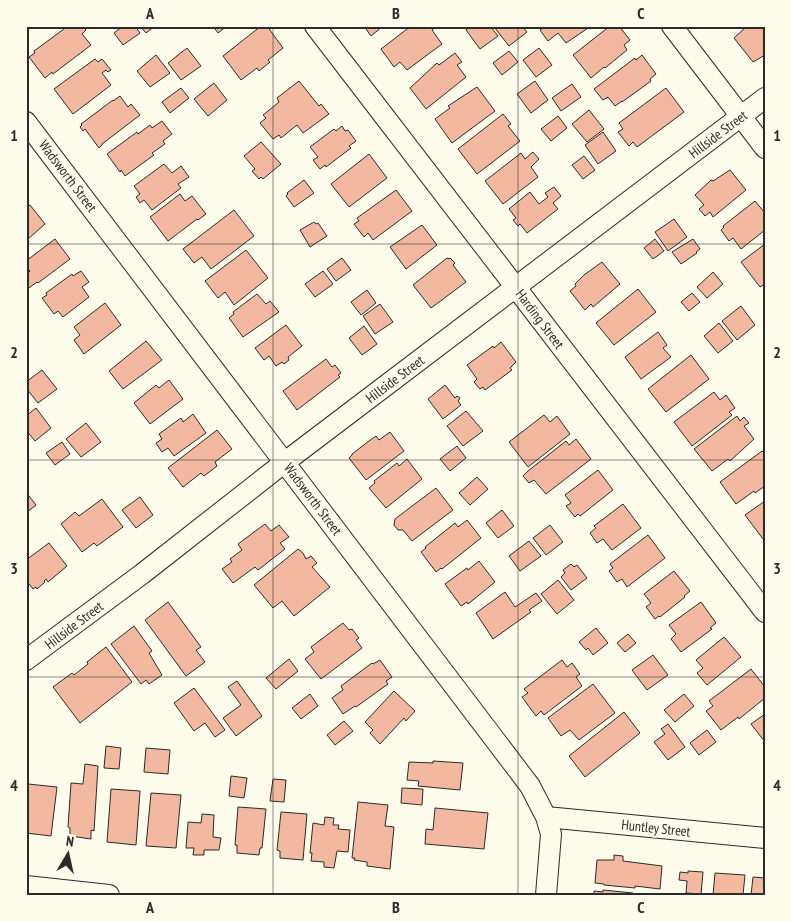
<svg xmlns="http://www.w3.org/2000/svg" width="791" height="921" viewBox="0 0 791 921" font-family="'PT Sans Narrow',sans-serif">
  <style>
    .building { fill: #f2b8a0; stroke: #2b2b2b }
    .lines { fill: none; stroke-linecap: round; stroke-linejoin: round }
    .minor-casing { stroke: #2b2b2b; stroke-width: 22 }
    .minor { stroke: #fdfbea; stroke-width: 20 }
    .grid { fill: none; stroke: #2b2b2b; stroke-width: 1; stroke-opacity: 0.55 }
    .labels { text-anchor: middle; stroke-width: 4; stroke-linejoin: round; paint-order: stroke }
    .street-label { font-size: 14px; fill: #2b2b2b; stroke: #fdfbea }
    .neatline { fill: none; stroke: #2b2b2b; stroke-width: 2 }
    .grid-label { font-size: 16px; text-anchor: middle; font-weight: bold; fill: #2b2b2b }
  </style>
  <rect width="100%" height="100%" fill="#fdfbea"/>
  <path class="building" d="M68 26H83L86 30 82 34 91 45 53 74 52 72 45 78 29 57 35 53 34 51Z
    M123 26H135L140 33 123 45 114 33Z
    M140 26H155L146 33Z
    M213 26H227L218 33Z
    M261 26H267L283 48 268 60 270 62 259 71 257 68 241 80 223 56Z
    M364 26H383L371 36Z
    M411 26H437L432 30 442 44 407 70 400 62 394 67 381 49Z
    M471 26H490L498 36 480 49 466 30Z
    M496 26H522L527 32 509 46 494 27Z
    M546 26H591L566 43 558 33 548 41 540 30Z
    M610 26H619L630 40 624 45 627 50 605 68 604 67 591 78 573 55Z
    M747 26H765V55L753 62 734 38Z
    M187 48 201 66 181 80 168 63Z
    M539 48 552 65 536 77 523 60Z
    M509 51 518 62 502 75 493 63Z
    M455 53 462 62 457 65 466 77 426 109 410 88 437 63 439 65Z
    M156 55 170 73 150 87 137 71Z
    M642 55 656 74 650 79 651 81 622 102V101L615 106 608 97 603 100 594 89 635 58 636 60Z
    M95 59 98 62 102 59 111 70 108 72 106 70 102 73 111 85 73 114 54 89Z
    M299 81 319 106 321 104 329 114 303 133 297 125 281 138 279 135 273 139 260 123 266 118 263 115 279 102 277 98Z
    M535 81 548 100 531 113 517 94Z
    M214 83 227 100 208 116 194 99Z
    M572 84 581 97 561 111 552 98Z
    M477 87 495 111 452 143 435 119 450 108 448 106Z
    M181 88 189 98 170 113 162 102Z
    M666 88 684 112 637 147 633 142 629 146 618 132 623 129 619 123Z
    M120 96 128 107 131 104 140 115 102 144V145L99 148 85 129 83 131 80 127 82 125 81 124 113 100V101Z
    M589 110 604 129 587 142 572 124Z
    M503 114 511 124 508 126 520 141 477 174 458 149Z
    M558 116 567 128 551 141 541 129Z
    M162 121 172 134 163 141 165 144 152 153 154 155 125 176 121 170 120 172 107 154 137 132 138 134 150 125 152 128Z
    M342 126 345 131 348 130 356 141 349 146 351 148 326 167 325 165 320 169 313 160 318 157 310 147 334 129 336 131Z
    M603 132 616 151 598 164 585 145Z
    M261 142 281 164 263 179 261 177 259 179 252 171 255 169 244 156Z
    M533 152 539 159 531 167 538 177 503 204 485 181 521 153 525 159Z
    M369 154 387 178 349 207 331 184Z
    M584 156 595 170 583 179 572 165Z
    M164 164 172 173 181 166 189 177 178 184 181 188 152 210 144 200 140 203 136 197 140 194 134 186Z
    M730 170 746 190 713 217 710 212 705 216 699 209 704 205 695 195 711 180 713 181Z
    M304 180 314 193 294 207 286 196 288 194 287 193Z
    M554 187 561 196 553 203 558 209 527 233 520 224 518 226 513 220 516 218 509 209 530 192 539 204 548 197 545 193Z
    M396 190 412 211 373 240 368 233 364 237 354 224 359 221 357 218Z
    M180 194 185 201 192 196 206 214 198 220 197 219 168 241 150 217Z
    M755 201 765 213V230L741 249 733 238 729 241 721 230 724 227 723 226Z
    M30 205 45 224 28 239 29 242 26 244V207Z
    M234 210 254 236 211 269 202 257 194 263 183 249Z
    M674 219 687 237 668 251 655 232Z
    M314 222 316 224 318 223 327 236 310 247 300 230Z
    M422 225 437 245 406 269 390 247Z
    M55 239 70 259 38 283 37 282 26 290V274L30 271 26 267V261Z
    M655 239 664 251 653 259 644 248Z
    M693 239 700 249 696 252 697 253 681 264 672 252Z
    M765 244V284L760 287 741 262Z
    M246 250 268 278 234 305 225 292 218 298 205 281Z
    M342 258 351 270 336 281 327 269Z
    M447 258 449 259 450 258 455 263 453 265 466 282 431 308 413 285Z
    M602 262 620 284 593 307 591 304 585 310 570 291 576 286 575 284 584 275Z
    M81 271 89 282 82 287 89 297 63 317 58 311 54 314 42 298 47 295 46 293 72 274 73 276Z
    M323 271 333 284 315 297 305 284Z
    M713 272 723 284 707 298 697 287Z
    M638 289 656 312 614 345 596 323Z
    M367 290 376 303 361 315 351 302Z
    M692 293 700 302 689 311 681 302Z
    M257 294 266 304 270 301 279 312 243 337 229 318 234 314 233 312Z
    M105 303 121 325 84 354 74 340 80 335 74 327Z
    M380 304 393 322 375 334 363 316Z
    M741 306 755 325 737 340 722 321Z
    M719 323 733 341 718 353 704 336Z
    M286 325 302 346 288 357 289 360 284 364 282 362 276 366 269 356 264 360 255 348Z
    M364 326 377 344 362 355 349 338Z
    M658 332 667 345 663 348 671 357 641 379 625 357Z
    M146 341 162 360 123 389 109 371Z
    M501 342 516 362 510 368 512 370 485 390 483 387 480 389 474 382 477 379 467 365 493 346 494 348Z
    M691 355 709 379 666 412 648 389Z
    M326 359 332 367 335 365 341 373 338 375 340 377 297 410 283 391Z
    M42 370 57 389 38 403 26 388V382Z
    M169 380 183 399 150 424 134 403 156 385 159 388Z
    M445 385 455 398 457 396 460 398 458 401 461 405 443 419 428 399Z
    M714 392 720 400 726 395 735 408 729 412 732 415 692 446 674 422Z
    M36 408 51 428 35 441 26 430V416Z
    M466 411 483 431 463 446 447 426Z
    M193 414 206 433 174 456 168 448 162 452 156 443 162 439 159 434 181 418 183 422Z
    M544 415 550 422 557 416 570 434 528 467 509 442Z
    M737 416 740 421 744 417 749 423 744 426 754 439 730 461 728 459 712 471 694 449Z
    M86 423 101 442 81 457 66 439Z
    M217 430 232 449 215 462 217 466 204 476 201 473 183 487 168 468Z
    M390 432 404 451 366 480 349 458 352 455V454L369 441 376 436 379 440Z
    M576 439 591 459 546 494 534 480 529 483 523 476 528 471 566 441 569 445Z
    M62 442 70 454 55 465 46 453Z
    M457 446 466 458 450 471 440 459Z
    M762 451 765 454V486L755 493 754 491 736 504 720 482Z
    M407 459 422 479 386 508 369 488 375 483 374 481 397 463 399 466Z
    M598 470 613 490 580 516 578 514 575 517 566 506 571 503 565 495Z
    M477 477 488 489 470 505 459 493Z
    M436 488 453 510 412 541 403 530H398L394 525 395 519Z
    M26 492 36 505 26 513Z
    M140 497 153 515 136 528 122 510Z
    M102 499 123 527 97 546 94 543 82 552 61 524 75 512 79 516Z
    M765 501V537L763 539 745 515Z
    M623 504 641 528 612 550 603 539 597 543 590 533 596 528 594 526Z
    M502 510 514 526 498 538 486 523Z
    M467 520 481 538 442 569 441 568 436 572 421 552 426 548 425 547 455 523 458 527Z
    M265 524 271 531 279 525 289 537 280 543 285 549 258 570 255 567 233 583 222 569 232 562 230 559 242 550 238 544Z
    M550 525 563 542 546 555 533 538Z
    M648 535 665 558 627 587 622 579 617 582 609 571 613 568 610 564Z
    M529 541 541 556 520 571 509 556Z
    M49 543 67 566 48 582 46 579 44 581 45 582 37 589 36 587 33 589 26 580V560Z
    M298 549 303 553 306 559 311 556 317 563 312 567 330 587 294 616 282 601 273 608 254 585Z
    M479 561 495 582 468 604 467 602 461 606 445 584 467 568 468 570Z
    M571 564 574 567 577 565 587 578 571 590 561 577 565 573 563 570Z
    M674 571 690 591 684 596 685 597 660 617 659 616 655 619 646 607 651 603 644 594Z
    M558 580 574 600 557 614 541 594Z
    M505 592 515 607 536 593 542 601 529 610 531 612 493 639 476 613Z
    M168 602 201 647 196 650 205 662 186 676 145 620Z
    M701 602 716 623 710 628 712 629 681 652 671 639 676 634 669 625Z
    M343 623 349 630 352 629 359 638 356 640 362 648 321 679 305 659 314 652 311 647Z
    M134 626 152 651 149 653 162 675 149 684 146 680 141 684 111 644Z
    M596 628 608 643 593 655 588 648 586 650 579 642Z
    M628 634 636 643 625 652 617 643Z
    M724 637 741 657 707 685 697 673 703 668 696 660Z
    M106 647 132 682 80 723 53 687 72 673 74 675 88 664 87 662Z
    M653 655 668 675 647 690 632 670Z
    M289 659 298 671 276 689 266 678Z
    M380 660 392 677 386 681 388 684 356 707 355 706 343 714 332 698 343 690 341 686 372 663 373 664Z
    M562 660 567 667 572 663 580 674 576 677 582 686 544 715 541 711 536 716 522 697 528 693 524 689Z
    M751 669 765 687V698L739 719 738 717 721 730 706 711 713 706 709 701Z
    M237 681 262 716 236 736 223 718 241 705 228 687Z
    M593 684 615 713 579 740 570 730 561 736 548 718Z
    M194 688 225 730 215 737 205 723 194 731 174 703Z
    M394 691 415 711 406 721 404 718 380 744 370 733 373 730 365 722Z
    M310 694 318 706 301 719 292 708Z
    M684 694 694 706 675 722 664 710Z
    M624 712 640 733 585 777 569 756Z
    M765 714V742L751 724Z
    M344 721 353 731 335 745 327 735Z
    M668 724 685 747 668 760 654 742 665 734 661 729Z
    M707 730 716 742 699 755 690 743Z
    M106 746 121 748 119 769 104 768Z
    M146 748 170 750 168 774 144 772Z
    M433 761 463 763 460 790 418 786 419 781 407 780 409 762 433 763Z
    M85 764 98 766 94 831 91 830V839L70 836V828L68 827 71 783 83 784Z
    M231 776 247 778 244 798 229 796Z
    M273 779 286 780 284 802 270 801Z
    M28 784 57 787 51 836 26 833Z
    M402 788 423 789 422 805 401 803Z
    M111 789 140 791 136 845 107 842Z
    M151 793 181 795 176 848 146 846Z
    M358 802 388 805 385 826 394 827 390 869 367 866V862L354 860 355 858H352Z
    M238 807 266 809 262 848H260L259 855 237 853V845H235Z
    M435 808 488 813 484 849 425 844 426 829 433 830Z
    M281 812 307 814 303 860 280 858V851L277 850Z
    M202 814 214 815 213 837 221 838 219 850H204V855H193L194 848H186L188 822 201 823Z
    M325 817 334 818 333 825H339L338 829 350 830 348 852 337 851 334 868 324 867V862L311 861 312 853H310L313 823 324 825Z
    M614 855 623 856V861L662 866 660 889 635 886V888L604 885V884L595 883 597 860H614Z
    M688 871 703 872 701 894 686 893 687 881 679 880 680 872 688 873Z
    M715 873 745 875 743 895H713Z
    M753 877 765 878V895H751Z
    M603 890 633 893V895H594V891L603 892Z"/>
  <g class="lines">
    <g class="minor-casing">
      <path id="minor" d="M315 26 765 612
        M672 26 765 148
        M26 122 530 786 546 817 551 834 546 895
        M26 660 142 574 285 462 765 98
        M546 817 765 838
        M26 886 109 895"/>
    </g>
    <use href="#minor" class="minor"/>
  </g>
  <path class="grid" d="M273 26V895M518 26V895M26 244H765M26 460H765M26 677H765"/>
  <g class="labels">
    <g class="street-label">
      <text transform="translate(718 134) rotate(-37)" y="5">Hillside Street</text>
      <text transform="translate(68 176) rotate(53)" y="5">Wadsworth Street</text>
      <text transform="translate(540 319) rotate(53)" y="5">Harding Street</text>
      <text transform="translate(395 379) rotate(-37)" y="5">Hillside Street</text>
      <text transform="translate(313 499) rotate(53)" y="5">Wadsworth Street</text>
      <text transform="translate(74 625) rotate(-37)" y="5">Hillside Street</text>
      <text transform="translate(656 828) rotate(6)" y="5">Huntley Street</text>
    </g>
  </g>
  <rect width="791" height="921" fill="none" stroke="#fdfbea" stroke-width="55"/>
  <g transform="translate(68 854) rotate(9)" stroke="#fdfbea" stroke-width="4" paint-order="stroke">
  <path d="M0-4L9 19L0 12L-9 19Z" fill="#2b2b2b"/>
  <text y="-8" font-size="14" font-weight="bold" text-anchor="middle" fill="#2b2b2b">N</text>
  </g>
  <rect x="28" y="28" width="736" height="866" class="neatline"/>
  <g class="grid-label">
    <text x="150" y="19">A</text>
    <text x="396" y="19">B</text>
    <text x="641" y="19">C</text>
    <text x="14" y="141">1</text>
    <text x="777" y="141">1</text>
    <text x="14" y="358">2</text>
    <text x="777" y="358">2</text>
    <text x="14" y="574">3</text>
    <text x="777" y="574">3</text>
    <text x="14" y="791">4</text>
    <text x="777" y="791">4</text>
    <text x="150" y="913">A</text>
    <text x="396" y="913">B</text>
    <text x="641" y="913">C</text>
  </g>
</svg>
